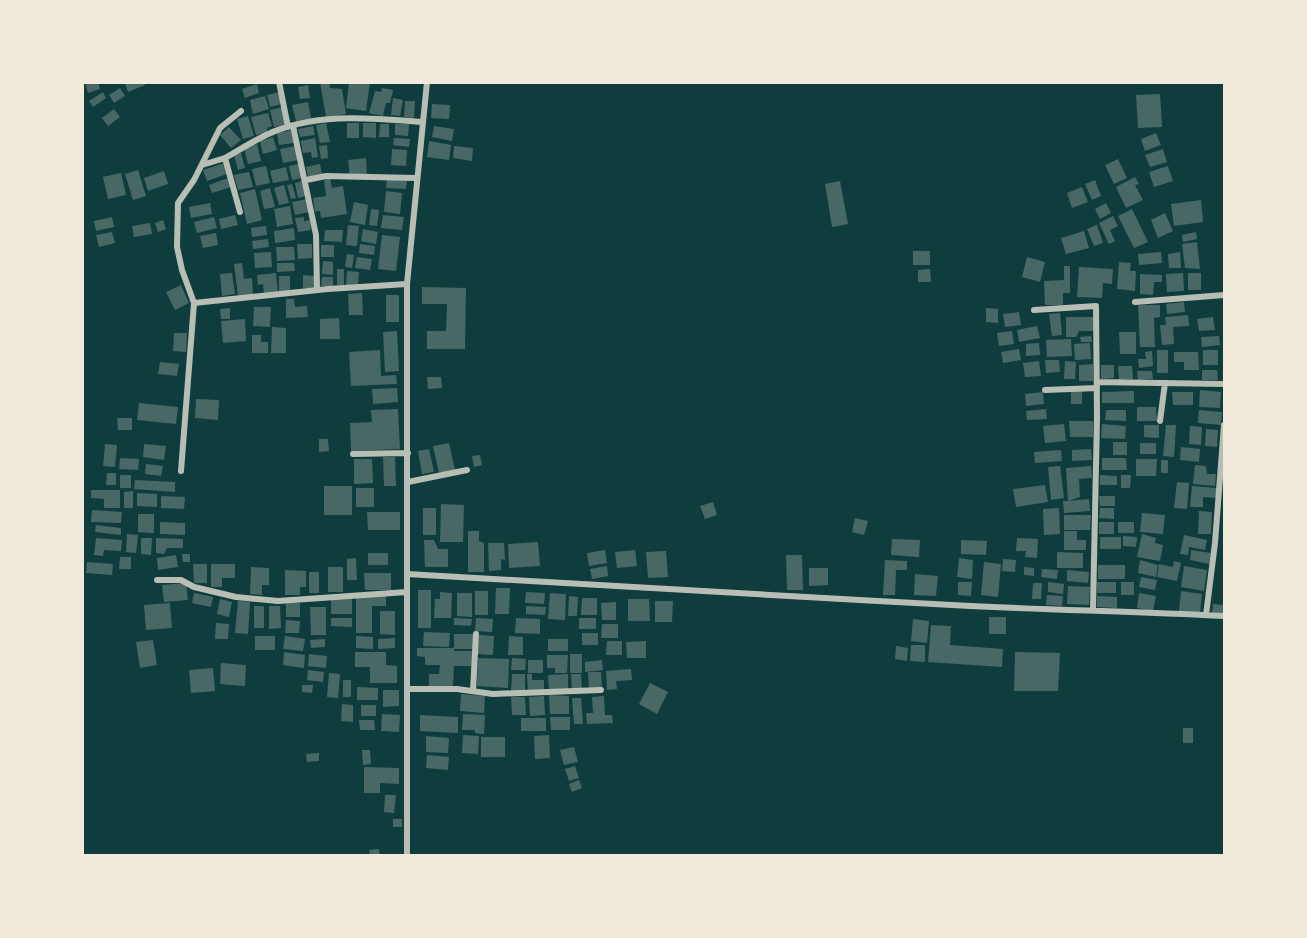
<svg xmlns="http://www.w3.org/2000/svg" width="1307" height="938" viewBox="0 0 1307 938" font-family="'Public Sans',sans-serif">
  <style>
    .building { fill: #486865 }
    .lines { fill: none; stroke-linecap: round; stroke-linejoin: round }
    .minor { stroke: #b8beb3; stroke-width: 6 }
  </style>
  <rect width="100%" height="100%" fill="#0f3d3e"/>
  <path class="building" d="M85 82H98L100 89 88 93Z
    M127 82H144L145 85 128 92 125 83Z
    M320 82H329L330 88 342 89 346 114 326 117Z
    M349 82H370L366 111 346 108Z
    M257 84 259 93 245 98 242 89Z
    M308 85 310 98 300 99 298 87Z
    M120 88 125 96 114 103 109 95Z
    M382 88 393 90 390 103H386L383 116 369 113 375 91 381 92Z
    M103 92 106 98 93 107 89 101Z
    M279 92 282 104 270 107 267 95Z
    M1160 94 1162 127 1138 128 1136 95Z
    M265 96 269 109 253 114 250 100Z
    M393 98 403 100 400 116 391 115Z
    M405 101H415L414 118 404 117Z
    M308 102 311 118 296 121 292 105Z
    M432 104 450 105 449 119 431 118Z
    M283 107 286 124 274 127 270 110Z
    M114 109 120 117 108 126 102 118Z
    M268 113 272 126 267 128V132L256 135 251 117Z
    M248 116 254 136 243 139 237 119Z
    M326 123 330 142 320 143 316 125Z
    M347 123H359V138H347Z
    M363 123H376V138L363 137Z
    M380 124H389V137H379Z
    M395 124H409L408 136 395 135Z
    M313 126 315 135 300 137 298 129Z
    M434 126 454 129 452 141 432 137Z
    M229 127 241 140 231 148 220 135Z
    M291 130 294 143 279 145 277 133Z
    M1156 133 1161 145 1145 151 1141 139Z
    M273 137 277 150 263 154 260 141Z
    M315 138 318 157 312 158 311 152 303 153 301 141Z
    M394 138 410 139 409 147 393 145Z
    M429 141 451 145 449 160 427 157Z
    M257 144 261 161 248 164 244 148Z
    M327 145 328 158 321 159 319 146Z
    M296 146 298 160 283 163 280 149Z
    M454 146 473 148 472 161 453 158Z
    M392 149 407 150 406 166 391 165Z
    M1163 149 1167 162 1150 167 1145 155Z
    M241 153 245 168 238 170 234 155Z
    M366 158 367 175 350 177 348 160Z
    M1118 159 1127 178 1114 184 1105 165Z
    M224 163 227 174 207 181 203 170Z
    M299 164 302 178 292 180 289 166Z
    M320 164 322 174 308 177 306 167Z
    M266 166 270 183 256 186 252 169Z
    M1168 166 1173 181 1154 187 1149 172Z
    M286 167 289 180 273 183 270 171Z
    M138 170 146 196 133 200 125 174Z
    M164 171 168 184 148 191 144 178Z
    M249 172 253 187 238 190 234 175Z
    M121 173 126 195 108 199 103 177Z
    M1135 177 1139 184 1135 185 1143 200 1126 208 1116 187Z
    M228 178 231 187 212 193 209 185Z
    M387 178 407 180 406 189 386 188Z
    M330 179 332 188 343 186 347 214 321 218 320 211 315 212 313 198 326 196 324 180Z
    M1095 180 1101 196 1092 200 1085 184Z
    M302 181 306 196 298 198 295 183Z
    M840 181 848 224 832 227 825 184Z
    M292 184 296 198 291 199 287 185Z
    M284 185 289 203 279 205 274 188Z
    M1082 187 1088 202 1072 208 1067 193Z
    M270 188 275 207 264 209 260 191Z
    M255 189 262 220 247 224 240 193Z
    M386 191 402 193 400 214 384 212Z
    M307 199 309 212 295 215 292 202Z
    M1201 200 1203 222 1174 226 1171 204Z
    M354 202 368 205 365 225 350 222Z
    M210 203 212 214 191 218 189 207Z
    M1106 203 1111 213 1100 219 1095 209Z
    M290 206 293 224 277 227 274 209Z
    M371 209 379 210 377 226 369 225Z
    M1132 209 1148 242 1134 248 1118 216Z
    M1165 213 1173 231 1158 238 1151 220Z
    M235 215 238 225 221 229 219 219Z
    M383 215 404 217 402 230 381 228Z
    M1113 216 1118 226 1110 230 1115 241 1109 244 1099 223Z
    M112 217 114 227 96 231 94 221Z
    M214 217 217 228 197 233 194 222Z
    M304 217V221L310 220 311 230 298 232 295 218Z
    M163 220 166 229 158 232 155 223Z
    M150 223 152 234 134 237 132 226Z
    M348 225 359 226 357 246 346 245Z
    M1097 225 1103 243 1094 246 1087 229Z
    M266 226 267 235 252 237 251 228Z
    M294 228 295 240 275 243 274 231Z
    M363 229 378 232 376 244 361 241Z
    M325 230H343L342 242 324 241Z
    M1084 231 1089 248 1066 254 1061 238Z
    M112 232 115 243 99 247 96 235Z
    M1196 232 1197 239 1183 242 1182 235Z
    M216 233 218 245 203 248 200 236Z
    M382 235 400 237 396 271 378 269Z
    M268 239 269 247 253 249 252 241Z
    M1197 242 1200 269 1185 268 1182 244Z
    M297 244H312V258L298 259Z
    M360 244 375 246 374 255 359 253Z
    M321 245H334V257H321Z
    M276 247H294L295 260 277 261Z
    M913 251H930V265H913Z
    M271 252 272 267 255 268 254 253Z
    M1161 252 1162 263 1139 265 1138 254Z
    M1180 252 1181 268H1169L1168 254Z
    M347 254 354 255 352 268 345 267Z
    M357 257 372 259 370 270 355 268Z
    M1027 257 1045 262 1040 282 1022 277Z
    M323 261 333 262V275L322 274Z
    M1119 262 1131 263 1130 271H1136L1135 291 1117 289Z
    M242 263 244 279 252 278 253 295 238 296 234 264Z
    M277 263H294L295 271 277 272Z
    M1064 266H1070V293H1063V305H1045L1044 281 1064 280Z
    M1079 267 1113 269 1112 284 1103 283 1102 298 1077 297Z
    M337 269H344V285H337Z
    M930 269 931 282H918V270Z
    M347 271 359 272 358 286 346 285Z
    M232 273 235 294 222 296 220 274Z
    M276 273 278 294 264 295 263 284 258 285 257 275Z
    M1183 273 1184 291 1167 292 1166 274Z
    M1188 273H1201V290H1188Z
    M1140 274 1162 275V282H1154L1153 295 1140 294Z
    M303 275 315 276V289L303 288Z
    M279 276H290V292H279Z
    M322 277H333V286H321Z
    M181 285 189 303 175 310 166 292Z
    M422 287 466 288 465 349H427V331H446L447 304H422Z
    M362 293 363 315H349L348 294Z
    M386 295H399V322H386Z
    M286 299H294L295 307 307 306 308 317 286 318Z
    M1184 302 1185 312 1167 314 1166 304Z
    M1138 305H1160V317L1154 318 1155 347H1140Z
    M254 307H271L270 327 253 326Z
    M230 308V319H221L220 309Z
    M986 308 998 309V323L986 322Z
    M1019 312 1021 325 1005 327 1003 314Z
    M1060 313 1062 335 1052 336 1049 314Z
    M1188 315 1189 326 1173 327 1174 344 1162 345 1160 325H1166L1165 317Z
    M1066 317H1094L1095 331H1079L1076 337H1066Z
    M1213 317 1215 330 1199 331 1197 319Z
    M339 318 340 339H320V319Z
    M245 319 246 341 223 343 221 321Z
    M1037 326 1040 338 1019 342 1017 330Z
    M272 327 286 328V353H271Z
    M397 331 399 371 385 372 383 332Z
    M1012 331 1014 344 999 346 997 333Z
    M1119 332H1136V354H1120Z
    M174 333H187L186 352 173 351Z
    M252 335H261V342H268V353H252Z
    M1091 336 1092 342H1081L1080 337Z
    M1219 336 1220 345 1202 347 1201 337Z
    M1071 339 1072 356 1047 357 1046 340Z
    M1039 343 1040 355 1026 356V344Z
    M1090 343 1091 359 1075 360 1074 344Z
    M1019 349 1021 360 1003 363 1001 352Z
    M380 350 381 376 396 375 397 384 351 386 349 352Z
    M1157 350H1168V373H1157Z
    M1203 350H1218V365H1203Z
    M1152 351 1153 366 1139 368 1138 359H1146L1145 352Z
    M1174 352H1198L1199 370H1184V362H1174Z
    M1045 360H1059L1060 372 1046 373Z
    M1039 361 1041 376 1025 377 1023 363Z
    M1065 361 1076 362 1075 379H1064Z
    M160 362 179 364 177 376 158 374Z
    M1093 364V381H1079V365Z
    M1101 365H1114V378L1101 379Z
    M1118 366H1132L1133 379 1119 380Z
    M1202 370H1217L1218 380H1202Z
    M1137 371H1152L1153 379 1138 380Z
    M427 377H441L442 388 428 389Z
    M397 388 398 402 373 404 372 389Z
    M1200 390 1221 392 1220 408 1199 407Z
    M1071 391H1082V404H1071Z
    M1134 391V403H1102V392Z
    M1043 392 1044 404 1026 406 1025 394Z
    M1172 392H1193V405H1173Z
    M196 399 219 400 218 420 195 418Z
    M139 403 178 407 176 424 137 420Z
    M1137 407H1156L1157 421H1137Z
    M398 409 400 449 351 451 350 423 372 422 371 410Z
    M1046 409 1047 419 1027 420 1026 411Z
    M1106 410H1126V421L1105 420Z
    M1199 410 1222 412 1221 425 1198 423Z
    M117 418H132V430H118Z
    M1069 421H1093V437H1070Z
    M1064 424 1066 441 1045 443 1043 426Z
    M1102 424 1126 426 1125 439 1101 438Z
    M1144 425H1159V438L1144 437Z
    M1166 425H1176L1174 457 1163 456Z
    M1190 426 1202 427 1201 445 1189 444Z
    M1206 429 1218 430 1217 447 1205 446Z
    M319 439H328L329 451 319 452Z
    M1113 442H1127V455H1113Z
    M449 443 455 470 439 473 433 446Z
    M1140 443H1156V454H1140Z
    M105 444 117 445 115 467 103 466Z
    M144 444 166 446 164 460 143 457Z
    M1181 447 1200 449 1199 462 1180 460Z
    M429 449 434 472 422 474 418 451Z
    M1091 449 1092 460 1072 461V450Z
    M1061 450 1062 461 1035 463 1034 452Z
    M480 455 482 465 474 467 472 456Z
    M383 457H395L396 486H384Z
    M120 458 139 459 138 470 119 469Z
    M1102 458H1126L1127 470H1102Z
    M354 459H372L373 483 354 484Z
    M1136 459H1157L1156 476H1136Z
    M1161 460H1168V473H1161Z
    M146 464 163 466 161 476 145 474Z
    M1195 465 1206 466 1207 474H1216L1215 486 1193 484Z
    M1060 466 1064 498 1051 500 1048 467Z
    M1091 466 1092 478 1079 479 1080 497 1068 501 1089 499 1090 511 1064 513 1063 501H1068L1066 468Z
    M107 473H116V485H106Z
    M120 475H131V488H120Z
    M1100 475 1117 476V485H1100Z
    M1121 475H1131L1130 488H1121Z
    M135 480 175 482V492L134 489Z
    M1177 482 1189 483 1187 509 1174 508Z
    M1045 485 1048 502 1016 507 1013 489Z
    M324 486H352V515H324Z
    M1192 486 1217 488 1216 498 1203 497V507H1190Z
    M356 488H374V507H356Z
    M91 490H120V508H104V499L91 498Z
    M133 491V508H124V492Z
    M137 493 157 494V507L137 506Z
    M161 496 185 497 184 509 161 508Z
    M1099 496H1115V506H1100Z
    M713 502 717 515 705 519 700 506Z
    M441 504 464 505 463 542H440Z
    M423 508H436V535H423Z
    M1059 508 1060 534 1044 535 1043 509Z
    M1100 508H1114V519L1099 518Z
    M92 510 122 512 121 523 91 522Z
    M1199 511 1212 512 1211 534H1198Z
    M367 512H400V530H368Z
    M1142 513 1165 515 1163 534 1140 532Z
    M138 514H154V533L138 532Z
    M1064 515H1091L1090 530H1064Z
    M855 518 868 521 864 535 852 532Z
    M160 522 185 523V535L160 534Z
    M1099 522H1114V534H1099Z
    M1118 522H1134V533H1118Z
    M96 525 121 528V535L95 532Z
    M468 531H479V541L484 543V572H468Z
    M1064 531H1077V540H1086V550H1064Z
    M127 534 138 535 136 553 126 552Z
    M1142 534 1156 538 1155 543 1163 545 1160 561 1137 557Z
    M1184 535 1207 540 1205 550 1189 547 1188 555 1180 554Z
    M1123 536 1137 537 1136 547 1123 546Z
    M1100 537H1121V549H1100Z
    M96 538 122 540 121 551 104 550 103 556 94 555Z
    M141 538H152L151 555 141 554Z
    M156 538 183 539V548H167L164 554 156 553Z
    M1017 538 1038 539 1037 558 1025 557 1026 551H1016Z
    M892 539 920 540 919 557 891 555Z
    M424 540H434L438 549H448V567H425Z
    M961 540 987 541 986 555 961 554Z
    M538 542 540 566 509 568 508 544Z
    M488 543H504L505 560 501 559V570L489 571Z
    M605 550 607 563 589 566 587 553Z
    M635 550 637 566 617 568 615 552Z
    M1191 550 1211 553 1209 564 1190 560Z
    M666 551 668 577 648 578 646 552Z
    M1057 552 1083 553V568H1057Z
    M368 553H388V565H368Z
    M182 554H190V562H183Z
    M176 555 178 567 158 570 157 558Z
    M786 555H802L803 590H787Z
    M120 557H131V569H119Z
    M356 558 357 580H347V559Z
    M959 558 973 560 972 579 957 577Z
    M1003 559 1016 560 1015 572 1002 571Z
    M885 560 907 561V570H896L895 595H883Z
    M1140 560 1158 565 1156 577 1138 573Z
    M1174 561 1181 563 1177 581 1157 577 1159 564 1173 567Z
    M87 562 113 564 112 575 86 573Z
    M984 562 1001 564 998 597 981 595Z
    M193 564H207V583H194Z
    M211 564H235V578H222V587H211Z
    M1098 565H1125V579H1098Z
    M607 566 608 576 592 579 590 569Z
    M1184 566 1207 570 1204 591 1181 587Z
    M251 567 269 568V585H262V595L250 594Z
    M328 567H343V592H328Z
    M1024 567 1034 568V576L1024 575Z
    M809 568H828V585L809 586Z
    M1042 569 1058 570 1057 579 1041 577Z
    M285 570 306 571V587H300V595H285Z
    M1067 570 1089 572 1088 583 1067 581Z
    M309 572H319V593H309Z
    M364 573H391V590H365Z
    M915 574 938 576 936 596 914 595Z
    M1141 577 1157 580 1155 590 1139 587Z
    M958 582H972L971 596 958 595Z
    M1048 582 1064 584 1063 594 1048 592Z
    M1097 582H1116V593H1097Z
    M1121 582H1134V595H1121Z
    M186 583 188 600 164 602 162 585Z
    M1033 583H1042L1041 599H1032Z
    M1068 586 1090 587 1089 605 1067 604Z
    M496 588H510L509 614H495Z
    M418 590H431V628H418Z
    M475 591H488V615H475Z
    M1181 591 1202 594 1200 613 1179 611Z
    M440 592 452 593 451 618H434L435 599H440Z
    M526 592 545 593 544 604 525 603Z
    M194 593 213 597 211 607 192 603Z
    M457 593H472V617L457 616Z
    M550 593 566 594 565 620 548 619Z
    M1139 593 1156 596 1153 611 1137 608Z
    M356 595H386V606H372V633H356Z
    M1047 595 1063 596 1062 606 1046 605Z
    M569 596 578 597 577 616H568Z
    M1097 596 1117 597V608L1097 607Z
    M582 598H597V615H581Z
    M220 599 232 602 229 617 217 614Z
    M331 599H352V614H331Z
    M628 599H649L650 621H628Z
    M238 601 250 602 248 634 235 633Z
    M655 601H673L672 622H655Z
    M616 602V620H602L601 603Z
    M170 603 172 628 146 630 144 605Z
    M286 603H300V617H286Z
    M1213 604 1224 605V614L1212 613Z
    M254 606H264V628H254Z
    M269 606H280L281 628 269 629Z
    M526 606 546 607 545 615 526 614Z
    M310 607H326V635H311Z
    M380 611H395V635L380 634Z
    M989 617H1006V634H989Z
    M331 618H352V627L331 626Z
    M454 618 472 619 471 626 454 625Z
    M476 618 493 619 492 632 475 631Z
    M516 618 540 619V634L515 633Z
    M579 618H596V629H579Z
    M913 619 929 621 927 643 911 641Z
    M286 620 300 621 299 633H285Z
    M216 623 229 624 228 639H215Z
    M602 624H618V638H601Z
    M931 625 951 626 950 645 1003 649 1002 667 928 662Z
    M424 632 450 633 449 647 423 646Z
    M582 633H598V645H582Z
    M454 634H473V649H454Z
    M479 635 494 636 493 655 477 654Z
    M255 636H275V650H255Z
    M285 636 305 639 303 651 283 649Z
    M356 636 373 637V649L356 648Z
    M509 636 523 637V655H508Z
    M395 638V648L378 649V639Z
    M325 639V647L311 648 310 640Z
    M548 639H568V651H548Z
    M153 640 157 665 140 668 136 642Z
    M607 641H622V655H606Z
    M646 641V658H627L626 642Z
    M911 645H925V662L910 661Z
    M896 646 908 648 907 661 895 659Z
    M417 648H454V651H472V666H454L453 686H429V674H439L440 665H425V657L417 656Z
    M284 652 305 655 304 668 283 665Z
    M355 652H386V665L397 666V683H370V667H355Z
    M1015 652 1060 653 1058 691H1014Z
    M309 654 327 656 326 668 308 666Z
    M570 654H582V673H570Z
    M547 655H568L567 673H555V668H547Z
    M478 658 509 659 508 688 477 686Z
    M512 658 526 659 525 670H511Z
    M528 660H543V673H528Z
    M602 660 603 670 585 672V662Z
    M221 663 246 665 245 686 220 684Z
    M213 668 215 691 191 693 189 670Z
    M631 669 632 680 616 681 617 689 607 690 606 671Z
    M308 670 324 672 323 682 307 680Z
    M588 672H601L602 689H589Z
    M329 673 340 674 338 698 327 697Z
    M512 674H525V692H511Z
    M527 674H532V680H544V692H528Z
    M568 674V690L549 691 548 675Z
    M571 674H581L582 690H572Z
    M343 680H351V697H343Z
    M650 683 668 692 657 714 639 704Z
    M302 685H313L312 693 302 692Z
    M357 687 378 688V700H357Z
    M383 690H399V706L383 707Z
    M461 694 485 696 484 713 460 711Z
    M549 695 569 696V714H550Z
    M544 696 545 715 530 716 529 697Z
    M604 696 605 715H612L613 723 587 724 586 713H593L592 697Z
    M511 697H525L526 715H512Z
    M572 698H581L583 724H574Z
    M342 704 353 705V722L341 721Z
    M361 705H376V716H361Z
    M382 714 400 715 399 732 381 731Z
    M463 714 485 715 484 734 475 733V730H462Z
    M420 715 458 717V733L420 731Z
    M550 717H570V730H551Z
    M521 718H546V731H521Z
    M359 720H374L375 730H360Z
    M1183 728H1193V743H1183Z
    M463 735 479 736 478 754 462 753Z
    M549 735 550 758 535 759 534 736Z
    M426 736 449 738 448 753 426 752Z
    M481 737H505V757H481Z
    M574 747 578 762 564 765 560 750Z
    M362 750H370L371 764 363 765Z
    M319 753V761L307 762 306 754Z
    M427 755 449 757 448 770 426 768Z
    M575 766 579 778 569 781 565 769Z
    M364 767 399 768V784L380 783V793H364Z
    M579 780 582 788 572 792 569 784Z
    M385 795H396L394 813 384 812Z
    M393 819H402V827H393Z
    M379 849 380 855H370L369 850Z"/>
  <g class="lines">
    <path class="minor" d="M279 82 288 127
      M293 126 316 235 317 290
      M225 158C239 150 252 142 266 135 315 112 370 118 422 122
      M202 165 225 158 240 212
      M306 180 326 176 416 178
      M1135 302 1224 295
      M194 303 182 270 177 247 178 203 194 180 220 128 241 111
      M1034 310 1096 306 1097 417 1093 609
      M1097 382 1224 384
      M1045 390 1097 388
      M1160 421 1165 383
      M353 454 408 453
      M181 471 194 303 328 289 407 284
      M408 482 467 470
      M407 574C588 583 770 596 952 605 1043 610 1134 611 1224 616
      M157 580H181L194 587 236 597 278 601 407 592
      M1206 615 1215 543 1224 425
      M407 689H457L493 694 601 690
      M473 691 476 634
      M407 856V284L427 82"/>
  </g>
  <rect width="1307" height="938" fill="none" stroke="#f1e9da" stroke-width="168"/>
</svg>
